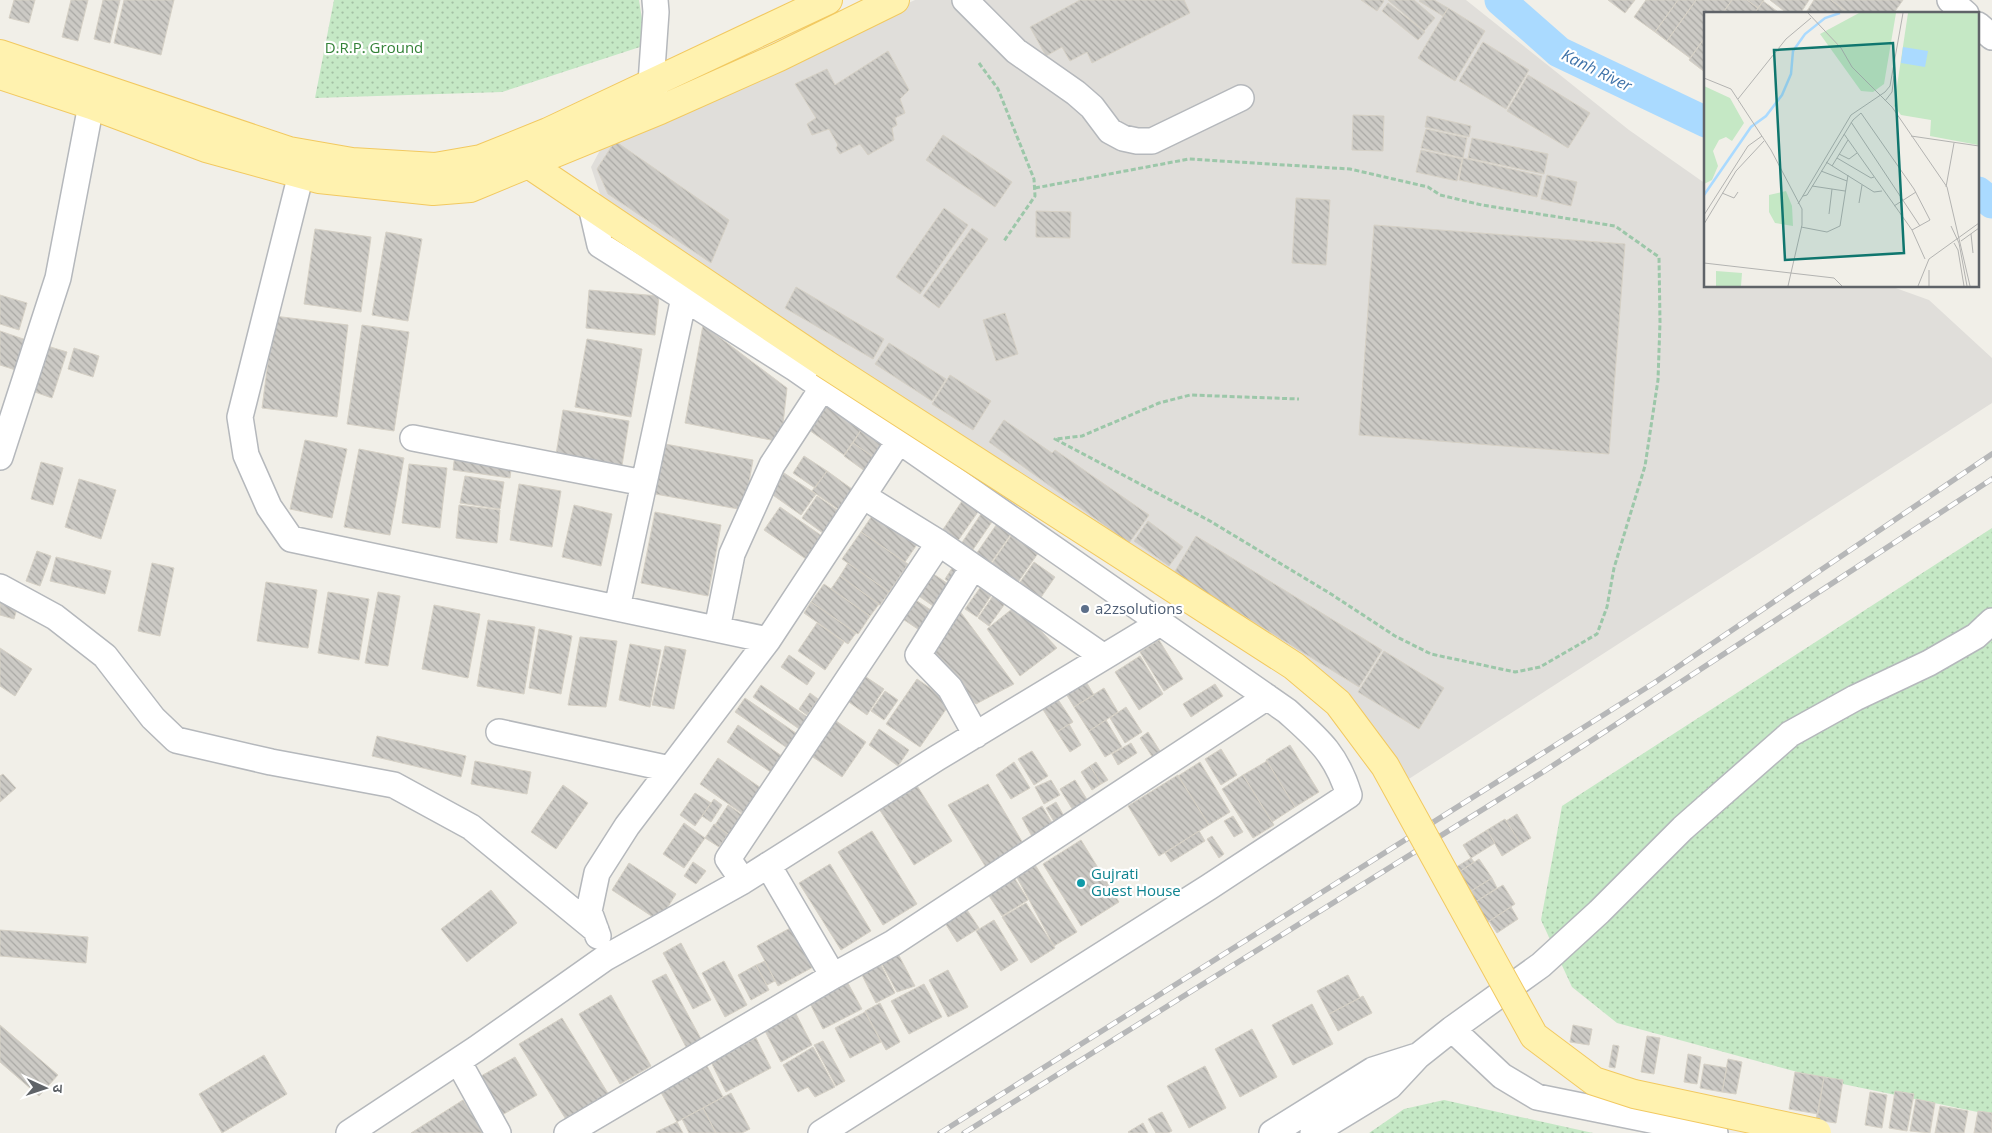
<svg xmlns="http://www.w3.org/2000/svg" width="1992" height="1133" viewBox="0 0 1992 1133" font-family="'Open Sans','Noto Sans Devanagari',sans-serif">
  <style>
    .industrial { fill: #e0deda }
    .grass { fill: url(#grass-dots) }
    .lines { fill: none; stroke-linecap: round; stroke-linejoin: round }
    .river { stroke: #aadaff; stroke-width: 31 }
    .building { fill: url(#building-back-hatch); stroke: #d6d1c6 }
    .minor-casing { stroke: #b5b8bc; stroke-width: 28 }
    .major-casing { stroke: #f2c960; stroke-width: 30 }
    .path { stroke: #9cc7a9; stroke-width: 3; stroke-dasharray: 5 2.5; stroke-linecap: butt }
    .minor { stroke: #fff; stroke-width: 25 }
    .major { stroke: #fff2af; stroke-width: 28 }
    .rail-casing { stroke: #b6b7b8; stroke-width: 5.5 }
    .rail { stroke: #fff; stroke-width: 4; stroke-dasharray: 11; stroke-linecap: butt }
    .major-bridge-casing { stroke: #f2c960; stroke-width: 30; stroke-linecap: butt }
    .major-bridge { stroke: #fff2af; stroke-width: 28 }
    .service-dot { fill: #5c6f8a; stroke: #fff; stroke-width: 2 }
    .culture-dot { fill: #0f9aa8; stroke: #fff; stroke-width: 2 }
    .labels { text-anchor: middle; stroke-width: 4.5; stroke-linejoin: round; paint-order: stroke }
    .park-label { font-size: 15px; fill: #348238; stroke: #fff }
    .service-label { font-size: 15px; fill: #4e5e75; stroke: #fff; text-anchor: start }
    .culture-label { font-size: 15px; fill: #0d838f; stroke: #fff; text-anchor: start }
    .water-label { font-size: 16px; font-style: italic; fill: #4174aa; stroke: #fff }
    .inset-river { fill: none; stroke: #aadaff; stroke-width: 2.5 }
    .inset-road { fill: none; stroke: #b3b3b1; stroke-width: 1 }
    .view { fill: #0f766e; fill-opacity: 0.15; stroke: #0f766e; stroke-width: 2.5 }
    .inset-edge { fill: none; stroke: #5f6368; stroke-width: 2.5 }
  </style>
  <defs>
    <pattern id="grass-dots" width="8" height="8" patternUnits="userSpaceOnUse" patternTransform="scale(1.25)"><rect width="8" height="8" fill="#c5e8c5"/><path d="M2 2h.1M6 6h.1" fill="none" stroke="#a3c0a4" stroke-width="1.8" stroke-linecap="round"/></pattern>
    <pattern id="building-back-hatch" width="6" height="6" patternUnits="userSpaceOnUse" patternTransform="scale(1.25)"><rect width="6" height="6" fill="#cccac5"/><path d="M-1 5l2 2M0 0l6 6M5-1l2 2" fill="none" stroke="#a9a8a4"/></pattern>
  </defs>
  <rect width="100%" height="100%" fill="#f1efe8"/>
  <path class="industrial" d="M915 0H1466L1629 130 1706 184V286H1890L1929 300 1992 358V403L1401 784 1371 731 603 203 591 167 605 141Z"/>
  <path class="grass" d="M334 0H639L646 45 502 92 315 98Z
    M1992 528V1115L1838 1083 1617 1023 1572 987 1541 920 1562 806Z
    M1444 1100 1593 1133H1369L1404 1109Z"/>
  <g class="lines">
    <path class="river" d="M1500 0 1559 52 1706 122
      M1978 192 1992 203"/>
  </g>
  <path class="building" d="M14 0H35L29 23 9 18Z
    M71 0H88L78 41 62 37Z
    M103 0H120L110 43 94 39Z
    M124 0H174L161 55 114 43Z
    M1080 0H1184L1190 13 1092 63 1087 52 1070 61 1062 47 1046 56 1030 27Z
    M1361 0H1382L1384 1 1377 11Z
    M1388 0H1414L1435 18 1424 31Z
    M1420 0H1434L1448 8 1443 16 1419 1Z
    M1608 0H1635L1625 13Z
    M1646 0H1678L1655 32 1634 17Z
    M1678 0H1696L1667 41 1655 32Z
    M1696 0H1732L1722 14H1706V36L1690 58 1667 41Z
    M1732 0H1747L1758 8 1754 14H1722Z
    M1747 0H1764L1758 8Z
    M1770 0H1809L1800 14H1788Z
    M1814 0H1831L1847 12 1846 14H1805Z
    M1831 0H1903L1893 14H1850Z
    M1763 1 1781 14H1754Z
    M1388 3 1425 32 1418 40 1382 11Z
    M1448 8 1485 31 1455 81 1418 58Z
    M1706 36V73L1689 60Z
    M1483 42 1529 70 1506 109 1459 81Z
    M888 51 909 90 900 99 905 113 895 118 897 125 892 128 894 140 868 155 860 144 840 154 836 148 838 145 829 129 812 135 807 124 816 118 795 84 827 69 835 85Z
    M1528 75 1590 113 1568 148 1507 111Z
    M1353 115 1384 116 1383 151 1352 150Z
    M1427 116 1471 126 1469 137 1425 127Z
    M1426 129 1467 138 1463 158 1421 148Z
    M943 135 1012 182 995 207 926 160Z
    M1472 138 1548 154 1544 174 1468 158Z
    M615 141 729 220 711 263 608 194 597 169Z
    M1421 150 1462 159 1457 181 1416 172Z
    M1463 158 1542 176 1537 197 1459 180Z
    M1547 175 1577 182 1571 206 1541 199Z
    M1296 198 1330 200 1326 265 1292 263Z
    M944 208 968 225 920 294 896 277Z
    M1036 211 1071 212 1070 238 1036 237Z
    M1374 225 1625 244 1609 454 1359 435Z
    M972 228 988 239 939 308 923 296Z
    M315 229 371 237 361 312 304 304Z
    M386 232 422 239 408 321 372 315Z
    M796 287 884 339 873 359 785 308Z
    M589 290 659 296 655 335 586 328Z
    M0 295 27 303 19 330 0 324Z
    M1005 313 1018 354 996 361 983 320Z
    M274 316 348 325 337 417 262 408Z
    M362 325 409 332 394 431 347 424Z
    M703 325 787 388 781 442 685 423Z
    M0 331 35 343 25 373 0 365Z
    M587 339 642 349 631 417 575 407Z
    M889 343 946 379 932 401 875 364Z
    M44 345 67 352 52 398 29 390Z
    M74 348 99 356 93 377 68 369Z
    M950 375 991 401 973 430 932 404Z
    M819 401 861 430 844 455 802 425Z
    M563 410 629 421 621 472 555 461Z
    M1004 420 1052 453 1055 450 1149 515 1129 543 989 442Z
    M861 430 884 445 875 458 853 443Z
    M305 440 347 449 332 518 290 509Z
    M853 443 878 460 869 474 844 456Z
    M665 444 753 460 744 510 655 494Z
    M359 449 404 458 390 535 344 527Z
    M455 454 512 462 510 478 453 470Z
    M804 456 827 471 815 488 793 473Z
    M41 462 63 468 53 505 31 499Z
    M409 464 447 468 440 528 402 523Z
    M827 471 852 489 838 509 812 491Z
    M784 473 816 494 801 515 770 493Z
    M465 476 504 482 500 509 460 503Z
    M79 479 116 490 101 539 65 527Z
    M519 484 561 491 552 547 510 540Z
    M817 496 843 514 827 536 802 518Z
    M964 498 980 509 957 542 942 531Z
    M459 505 500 510 497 543 456 538Z
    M574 505 612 514 601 566 562 557Z
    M987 505 998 513 970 554 959 547Z
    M780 507 822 536 806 559 764 530Z
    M876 510 920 540 905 562 861 532Z
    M655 512 721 525 708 596 641 583Z
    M1001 518 1015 528 988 567 974 557Z
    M1148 521 1183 547 1169 566 1134 541Z
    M1015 530 1041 549 1016 585 990 566Z
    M861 532 908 564 889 592 842 559Z
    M1196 536 1382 650 1359 687 1174 573Z
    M37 551 51 556 40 586 26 581Z
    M56 557 111 571 105 594 50 581Z
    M956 562 963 567 952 584 945 579Z
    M1034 562 1055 577 1035 606 1014 591Z
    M152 563 174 568 160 636 138 631Z
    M848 563 889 592 880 605 840 576Z
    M925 568 951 586 936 608 910 590Z
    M840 576 879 604 870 616 831 589Z
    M985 581 996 588 977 617 965 609Z
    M266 582 317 590 308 648 257 641Z
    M824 584 870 616 858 634 811 602Z
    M997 590 1009 598 989 626 978 618Z
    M328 592 369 599 359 660 318 653Z
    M378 592 400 596 388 666 365 663Z
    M908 595 937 614 924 633 895 614Z
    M0 600 18 605 14 619 0 615Z
    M811 602 856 633 848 644 804 613Z
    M434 605 480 614 468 678 422 669Z
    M1017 605 1057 648 1020 676 987 629Z
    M959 610 1014 684 976 704 922 654Z
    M488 620 535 627 524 694 477 686Z
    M817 623 844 642 825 670 798 651Z
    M539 629 572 636 561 694 529 688Z
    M580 637 617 641 606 707 568 705Z
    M1159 640 1183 679 1164 691 1140 652Z
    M630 644 661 650 650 707 619 700Z
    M665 646 686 650 674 709 652 705Z
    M0 648 32 669 15 696 0 686Z
    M1384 651 1444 688 1419 729 1358 692Z
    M789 655 815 673 807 685 781 667Z
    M1140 656 1163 694 1139 710 1115 672Z
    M863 675 884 689 867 715 846 700Z
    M917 679 951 702 920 747 886 724Z
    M1085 680 1094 695 1074 707 1065 692Z
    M1215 684 1223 696 1191 717 1183 704Z
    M761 685 813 721 805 733 753 697Z
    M1104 688 1118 712 1089 731 1074 707Z
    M885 691 898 700 884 720 871 711Z
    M810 693 818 699 807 715 799 709Z
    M745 698 803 738 793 752 735 712Z
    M1057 698 1073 722 1057 732 1042 708Z
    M1126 707 1142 732 1125 743 1110 718Z
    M832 718 866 742 842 777 807 753Z
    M1106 720 1122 747 1105 757 1089 731Z
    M1069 724 1081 745 1070 752 1057 732Z
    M738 725 786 759 775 775 727 742Z
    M879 729 909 750 898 766 869 745Z
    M1148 732 1163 756 1155 761 1140 738Z
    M377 736 466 756 461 777 372 756Z
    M1131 743 1137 753 1118 765 1112 754Z
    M1290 745 1319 792 1295 807 1266 760Z
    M1221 749 1237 775 1221 785 1205 759Z
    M1032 751 1048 776 1034 785 1018 759Z
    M718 758 761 788 743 814 700 784Z
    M475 761 531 772 527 794 471 784Z
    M1267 761 1295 807 1272 822 1243 775Z
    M1014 762 1030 788 1011 799 996 775Z
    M1096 762 1108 780 1101 784 1090 766Z
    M1200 762 1230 812 1209 825 1178 776Z
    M1090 766 1101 784 1092 790 1081 772Z
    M3 774 16 788 0 802V776Z
    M1178 775 1209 825 1159 856 1128 806Z
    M1243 775 1274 825 1253 838 1222 789Z
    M1051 780 1060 795 1044 804 1035 787Z
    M1075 780 1091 806 1076 815 1060 789Z
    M914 781 952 841 914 865 876 804Z
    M988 784 1027 850 990 874 948 805Z
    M563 785 588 803 556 849 531 832Z
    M695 793 711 803 695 826 680 815Z
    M714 799 722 805 711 822 702 816Z
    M1056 802 1068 823 1059 830 1046 808Z
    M728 805 745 817 732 837 715 825Z
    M1042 806 1057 831 1035 842 1022 818Z
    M1517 814 1531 838 1521 844 1506 821Z
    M1233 816 1243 832 1234 837 1224 821Z
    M1505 819 1521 844 1502 856 1487 830Z
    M684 823 705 838 684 868 663 854Z
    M714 824 728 834 719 847 705 838Z
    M1487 830 1495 843 1471 858 1463 845Z
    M872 831 917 904 883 925 838 852Z
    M1199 831 1205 841 1171 862 1165 853Z
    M1212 836 1224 854 1219 858 1207 839Z
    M1081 840 1119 902 1081 926 1043 864Z
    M1471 858 1474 862 1456 874 1453 869Z
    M1479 859 1492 878 1468 893 1456 874Z
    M1032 860 1077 932 1054 946 1014 872Z
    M693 862 706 871 696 884 684 876Z
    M629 863 676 894 659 921 612 890Z
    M830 864 871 931 841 950 799 883Z
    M1010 871 1028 900 1002 916 984 888Z
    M1492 878 1497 888 1472 904 1466 894Z
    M1503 885 1515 904 1485 924 1472 904Z
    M491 890 517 923 467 962 441 929Z
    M1026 903 1055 948 1031 963 1002 917Z
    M1511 907 1518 919 1497 933 1489 921Z
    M967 910 979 928 957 942 945 923Z
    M994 920 1018 960 1001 971 976 931Z
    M794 926 815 966 778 986 757 946Z
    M0 930 88 937 86 963 0 956Z
    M681 943 711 1000 693 1009 663 953Z
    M896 950 915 986 897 992 879 959Z
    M877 957 895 993 876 1003 858 967Z
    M724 961 747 1005 725 1017 702 973Z
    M765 961 775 981 767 985 756 965Z
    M756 965 769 990 751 1000 738 975Z
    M948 970 968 1007 948 1017 929 980Z
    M666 974 701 1039 686 1047 652 981Z
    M1348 975 1360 998 1329 1014 1317 991Z
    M844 976 862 1009 823 1029 806 996Z
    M924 984 942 1017 909 1034 891 1001Z
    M611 995 651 1066 620 1084 579 1014Z
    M1363 996 1372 1013 1338 1031 1329 1014Z
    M880 1003 900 1042 886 1050 865 1011Z
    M1312 1004 1333 1044 1293 1065 1272 1025Z
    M865 1012 881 1042 850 1058 835 1028Z
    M796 1014 812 1045 781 1062 765 1031Z
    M562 1018 609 1095 567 1121 519 1044Z
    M0 1025 58 1075 39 1096 0 1062Z
    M1573 1025 1592 1029 1589 1045 1570 1042Z
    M1252 1029 1277 1077 1240 1097 1215 1049Z
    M1647 1036 1660 1038 1654 1074 1641 1072Z
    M756 1038 771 1068 726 1092 711 1062Z
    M823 1041 845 1081 836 1086 814 1045Z
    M1613 1045 1619 1046 1615 1068 1609 1067Z
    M813 1047 835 1087 815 1097 808 1087 798 1092 783 1065Z
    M1688 1054 1701 1057 1697 1084 1684 1082Z
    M264 1055 287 1094 222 1133 199 1094Z
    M515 1057 537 1095 502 1115 481 1076Z
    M1728 1059 1742 1062 1736 1094 1722 1092Z
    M704 1060 723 1097 677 1122 657 1085Z
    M1704 1064 1727 1068 1722 1092 1700 1088Z
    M1205 1066 1226 1108 1189 1128 1167 1086Z
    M1795 1072 1824 1077 1818 1114 1789 1109Z
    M1824 1077 1843 1080 1836 1123 1816 1120Z
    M1895 1091 1914 1094 1907 1131 1889 1128Z
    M1870 1092 1887 1095 1882 1128 1865 1125Z
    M731 1093 750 1129 742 1133H716L703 1108Z
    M1916 1099 1935 1103 1930 1133 1910 1131Z
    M463 1100 484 1133H411Z
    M1940 1106 1968 1111 1964 1133H1935Z
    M703 1108 716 1133H689L682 1119Z
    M1978 1111 1992 1113V1133H1974Z
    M1162 1112 1172 1131 1168 1133H1156L1148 1119Z
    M677 1122 683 1133H657L656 1132Z
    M1143 1123 1148 1133H1129L1128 1132Z"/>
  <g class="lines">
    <g class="minor-casing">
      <path id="minor" d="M655 0 656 12 651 83 657 101
        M965 0 1016 51 1076 93 1092 107 1110 131 1123 138 1137 141H1152L1241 98
        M1950 0 1966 14
        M1978 25 1992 37
        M301 174 240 417 246 455 269 507 291 539 768 640
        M591 206 600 245 796 369 1287 711C1318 739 1336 753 1349 795L1209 887 821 1133
        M413 438 644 483
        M0 457 58 278 91 105
        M863 496 939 543 1104 657
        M973 567 918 655 950 688 976 735
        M0 587 55 617 105 656 153 718 176 740 271 762 394 785 471 827 596 930
        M617 608 684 298
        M717 629 732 554 772 465 823 387
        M499 732 670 769
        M768 865 833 976
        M743 881 728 859 939 543
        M598 936 589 911 597 873 627 826 768 640 899 441
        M1452 1029 1502 1076 1537 1097 1715 1133
        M458 1061 498 1133
        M349 1133 476 1049 605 958 743 881 937 758 1160 623
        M567 1133 833 976 893 943 1267 697
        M1272 1133 1373 1070 1417 1056
        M1313 1133 1390 1086 1418 1056 1452 1029 1541 965 1599 912 1683 828 1790 734 1855 698 1929 663 1976 636 1992 621"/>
    </g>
    <g class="major-casing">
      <path id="major" d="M0 54 289 151 352 162 435 167 481 159 548 132 828 0
        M0 75 91 105 206 148 319 179 433 191 470 188 660 110 779 57 895 0
        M518 157 824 363"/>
    </g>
    <path class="path" d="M979 63 998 89 1034 179 1035 196 1004 241
      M1035 188 1189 159 1350 169 1428 187 1440 195 1482 205 1615 226 1659 257 1660 322 1658 380 1645 466 1627 525 1614 568 1607 607 1597 634 1540 667 1515 672 1431 654 1395 636 1331 594 1210 521 1055 439 1082 436 1159 403 1190 395 1299 399"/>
    <use href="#minor" class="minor"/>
    <use href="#major" class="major"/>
    <g class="rail-casing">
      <path id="rail" d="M940 1133 1654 683 1992 454
        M964 1133 1543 772 1992 479"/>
    </g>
    <use href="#rail" class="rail"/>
    <g class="major-bridge-casing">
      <path id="major-bridge" d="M824 363 1294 666 1338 703 1385 766 1534 1036 1594 1081 1634 1094 1817 1133"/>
    </g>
    <use href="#major-bridge" class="major-bridge"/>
  </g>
  <circle class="service-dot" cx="1085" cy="609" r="5"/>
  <circle class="culture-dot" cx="1081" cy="883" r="5"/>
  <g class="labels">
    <g class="park-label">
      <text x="374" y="53">D.R.P. Ground</text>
    </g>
    <g class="service-label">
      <text x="1095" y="614">a2zsolutions</text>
    </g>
    <g class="culture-label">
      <text x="1091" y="879">Gujrati<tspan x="1091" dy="17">Guest House</tspan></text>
    </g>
    <g class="water-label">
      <text transform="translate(1597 70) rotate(26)" y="6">Kanh River</text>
    </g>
  </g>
  <g transform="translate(1704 12)">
    <rect width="275" height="275" fill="#f1efe8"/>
    <path d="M155 1H192L180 72 169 80 157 79 116 22ZM204 1H275L274 133 226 124 227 108 197 103 190 94ZM82 179 88 194 89 214 71 211 65 200V183ZM12 259 38 261 37 274H12Z" fill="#c5e8c5"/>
    <path d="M0 74 26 86 40 111 28 129 22 125 15 128 9 139 14 154 8 168 0 172Z" fill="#c5e8c5"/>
    <path d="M199 35 224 39 221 55 197 51Z" fill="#aadaff"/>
    <path class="inset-river" d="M0 183 47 115 62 104 78 83 87 62 89 39 101 22 121 6 136 1"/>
    <path class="inset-road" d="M104 1 137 36 148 55 188 95 243 175 266 274M0 66 27 77 67 138 98 197V213L84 274M34 87 82 27 107 6M181 89 188 80 190 64M147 110 216 214M140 122 208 218 221 247M207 124 275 134M135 142 145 147 153 141M133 146 167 166 170 165M122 150 170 180 178 179M128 154 144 128M117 159 143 169M108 174 141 179M242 175 250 131M18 181 30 186 34 180M99 184 103 183 149 108 157 101 210 177 226 208 208 218M155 191 158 173M94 192 147 103 181 80 186 74 199 1M190 194 212 180M125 202 128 177M0 203 44 134 58 124M0 212 32 159 60 129M247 214 255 231 263 274M97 215 123 220 136 214 144 163M267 222 269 241M257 229 275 216M250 231 254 238 260 274M0 251 130 266 138 274M225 258V274M214 274 225 247 275 211"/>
    <path class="view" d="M189 31 200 241 81 248 70 38Z"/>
    <rect width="275" height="275" class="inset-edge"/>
  </g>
  <g transform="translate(45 1088) rotate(93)" stroke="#ffffff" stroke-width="4" paint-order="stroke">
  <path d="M0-4L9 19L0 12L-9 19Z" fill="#5f6368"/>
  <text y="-8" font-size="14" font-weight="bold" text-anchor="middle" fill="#5f6368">उ</text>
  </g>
</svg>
